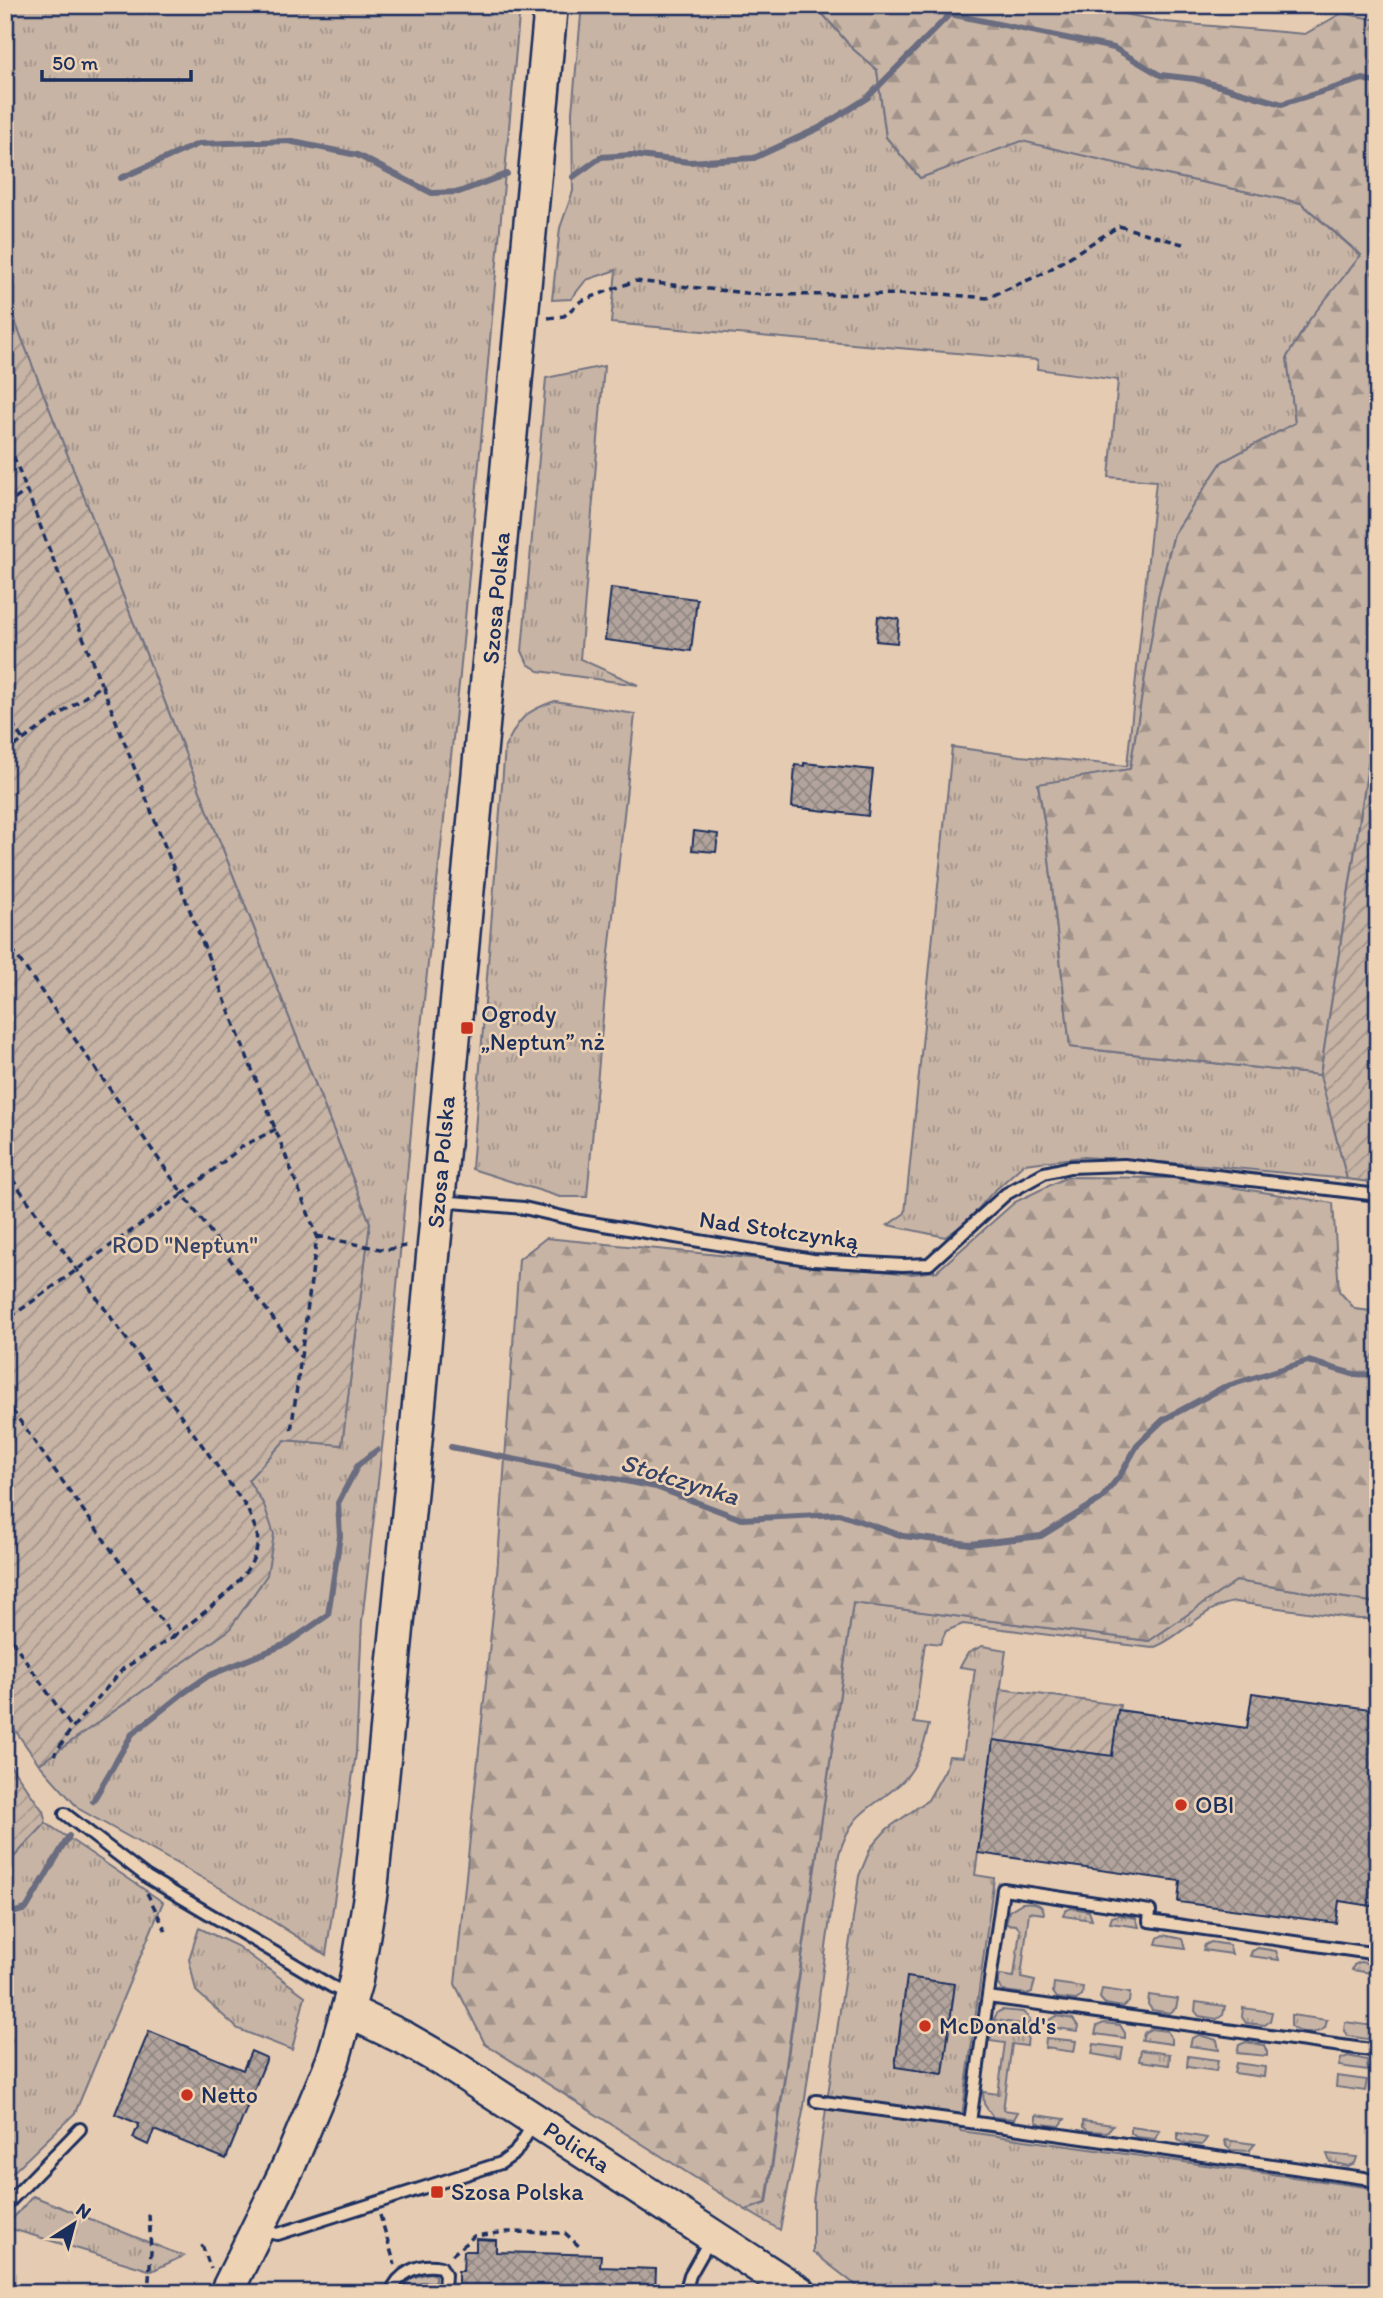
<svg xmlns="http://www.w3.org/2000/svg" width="1383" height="2298" viewBox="0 0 1383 2298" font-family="Itim,sans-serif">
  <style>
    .grass { fill: url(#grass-tufts); stroke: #717282; stroke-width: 2 }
    .forest { fill: url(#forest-firs); stroke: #717282; stroke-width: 2 }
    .garden { fill: url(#garden-furrows); stroke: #717282; stroke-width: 2 }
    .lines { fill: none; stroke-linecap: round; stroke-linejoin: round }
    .stream { stroke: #6b6c7f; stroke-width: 6 }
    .building { fill: url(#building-cross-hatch); stroke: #1b2f5e; stroke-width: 2 }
    .lane-casing { stroke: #1b2f5e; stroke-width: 16 }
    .secondary-casing { stroke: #1b2f5e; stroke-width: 37 }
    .path { stroke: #1b2f5e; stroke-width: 3.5; stroke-dasharray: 7 5; stroke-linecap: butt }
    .lane { stroke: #edd2b4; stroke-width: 10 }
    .secondary { stroke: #edd2b4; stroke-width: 32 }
    .poi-dot { fill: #c8321e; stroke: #edd2b4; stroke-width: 2.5 }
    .labels { text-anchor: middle; stroke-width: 5; stroke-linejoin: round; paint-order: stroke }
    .street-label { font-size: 24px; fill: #1b2f5e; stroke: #edd2b4 }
    .poi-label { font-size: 24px; fill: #1b2f5e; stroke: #edd2b4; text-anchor: start }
    .park-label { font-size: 24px; fill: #354369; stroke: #edd2b4 }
    .water-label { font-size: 26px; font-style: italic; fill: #364369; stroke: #edd2b4 }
  </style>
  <defs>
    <pattern id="grass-tufts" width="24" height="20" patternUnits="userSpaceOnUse" patternTransform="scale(1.75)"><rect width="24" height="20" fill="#c7b4a5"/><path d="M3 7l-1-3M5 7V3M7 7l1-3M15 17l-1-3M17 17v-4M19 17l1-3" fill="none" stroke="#a1938a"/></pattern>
    <pattern id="forest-firs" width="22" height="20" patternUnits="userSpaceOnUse" patternTransform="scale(1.75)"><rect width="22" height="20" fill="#c7b4a5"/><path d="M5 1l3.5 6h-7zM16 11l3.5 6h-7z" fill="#a1938a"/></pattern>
    <pattern id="garden-furrows" width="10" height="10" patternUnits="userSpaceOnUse" patternTransform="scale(1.75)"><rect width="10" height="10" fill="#c7b4a5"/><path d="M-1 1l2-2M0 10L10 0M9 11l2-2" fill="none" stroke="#a1938a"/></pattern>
    <pattern id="building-cross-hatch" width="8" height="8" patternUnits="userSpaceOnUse" patternTransform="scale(1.75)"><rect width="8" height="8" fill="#b2a49c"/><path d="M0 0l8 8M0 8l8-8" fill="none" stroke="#908682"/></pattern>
  </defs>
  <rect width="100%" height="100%" fill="#e5cbb1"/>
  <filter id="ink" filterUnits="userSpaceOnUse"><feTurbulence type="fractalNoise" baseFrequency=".0143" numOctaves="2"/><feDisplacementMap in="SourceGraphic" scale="14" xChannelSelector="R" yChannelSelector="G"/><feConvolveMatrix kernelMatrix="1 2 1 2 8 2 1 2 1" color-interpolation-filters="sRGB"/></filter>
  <g filter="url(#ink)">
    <path class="grass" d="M5 5H520L460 675 418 1054 384 1430 362 1621 356 1753 326 1955 222 1889 79 1809 39 1764 229 1630 264 1505 248 1480 285 1440 342 1445 370 1223 5 296Z
      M582 5H815L852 48 877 70 886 137 920 178 1022 140 1153 172 1301 203 1361 256 1310 319 1287 357 1295 423 1222 462 1174 534 1158 597 1130 769 1038 785 1046 832 1070 1047 1320 1075 1347 1179 1203 1165 1083 1157 1024 1164 991 1194 966 1223 945 1237 888 1225 905 1213 952 747 1020 756 1127 766 1156 481 1109 477 1118 380 1037 369 1038 360 611 323 616 270 586 280 571 299 552 300 560 228 573 191 572 112Z
      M604 366 580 659 638 685 539 671 528 664 522 651 546 378Z
      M555 701 635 714 607 971 587 1197H560L472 1169 505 747C520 718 523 712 555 701Z
      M1236 1581 1378 1603V1619H1358L1235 1602C1203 1606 1181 1638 1152 1648L963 1624 946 1631 940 1644 925 1642 914 1723 929 1725C923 1749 915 1773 895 1788 865 1813 852 1812 839 1854L804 2106 780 2230 746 2210 767 2203 853 1603 1149 1641Z
      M982 1646 1006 1650 975 1875 994 1878 960 2131 1365 2187 1378 2195V2293H866L813 2252V2201L859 1876 871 1847 887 1829 928 1800 945 1770 949 1756 963 1757 975 1669 960 1667 968 1653Z
      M46 1823 163 1902 75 2113 5 2180V1857L7 1855 12 1859Z
      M1022 1903C1031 1902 1044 1902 1044 1914L1029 1912 1021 1978 1035 1981 1032 1992 1027 1994 1003 1991 998 1985 1000 1975 1014 1977 1020 1930 1016 1925 1006 1924 1009 1911Z
      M1071 1908 1089 1911 1092 1920 1063 1916 1065 1911Z
      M1118 1915 1136 1918 1139 1927 1110 1923 1112 1917Z
      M199 1928 237 1946 305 1996 292 2050 238 2029 196 1991 189 1959Z
      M1163 1935 1182 1939 1185 1948 1156 1944 1158 1938Z
      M1211 1942 1229 1945 1232 1954 1203 1950 1205 1945Z
      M1258 1948 1276 1951 1279 1960 1250 1956 1252 1951Z
      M1360 1962 1378 1965V1974L1352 1970 1354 1965Z
      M1054 1983 1083 1987 1082 1996 1076 2000 1057 1998 1053 1992Z
      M1102 1989 1130 1993 1129 2002 1123 2007 1105 2004 1100 1998Z
      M1149 1995 1178 1999 1176 2008 1170 2013 1152 2010 1148 2004Z
      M1196 2002 1225 2006 1223 2015 1217 2019 1199 2016 1195 2011Z
      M1243 2008 1272 2012 1270 2021 1265 2025 1246 2023 1242 2017Z
      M1002 2010 1023 2012 1030 2019 1029 2025 993 2020 998 2012Z
      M1291 2015 1327 2020 1325 2028C1315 2035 1299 2034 1291 2026Z
      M1057 2016 1073 2019 1078 2026 1077 2031 1048 2027 1050 2020Z
      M1345 2022 1374 2026 1372 2035 1367 2039 1348 2036 1344 2031Z
      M1104 2023 1120 2025 1125 2033V2038L1095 2034 1097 2026Z
      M1151 2029 1167 2031 1172 2039V2044L1142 2040 1144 2033Z
      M992 2030 1028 2035 1027 2046 1012 2044 1003 2110 1018 2112 1014 2119 993 2117 984 2104 983 2092 998 2094 1005 2043 990 2041Z
      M1199 2035 1217 2040 1219 2050 1190 2046 1192 2038Z
      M1046 2038 1076 2041 1074 2052 1045 2048Z
      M1246 2042 1264 2045 1267 2052V2056L1237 2053 1239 2045Z
      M1094 2044 1123 2048 1121 2059 1092 2054Z
      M1141 2050 1170 2054 1169 2065 1139 2061Z
      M1188 2056 1218 2060 1216 2071 1187 2067Z
      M1348 2056 1367 2060 1368 2070 1339 2066 1341 2059Z
      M1236 2063 1265 2067 1264 2077 1234 2073Z
      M1337 2076 1367 2080 1365 2091 1336 2087Z
      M1036 2115 1065 2119 1060 2126 1041 2124 1036 2121Z
      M1083 2121 1113 2125 1107 2132 1089 2131 1083 2127Z
      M1131 2127 1160 2131 1155 2139 1136 2137 1131 2133Z
      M1178 2133 1207 2138 1202 2145 1183 2143 1178 2140Z
      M1225 2140 1255 2144 1249 2151 1231 2150 1226 2146Z
      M1327 2154 1357 2157 1355 2163 1348 2166 1330 2162Z
      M33 2196 183 2256 152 2271 5 2227Z
      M430 2273 435 2275V2282H421V2285H405L411 2278Z"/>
    <path class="forest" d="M815 5H1080L1165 22 1305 34 1342 13 1378 20V701L1320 1075 1070 1047 1046 832 1038 784 1130 769 1158 597 1174 534 1222 462 1295 423 1287 357 1310 319 1361 255 1301 203 1153 172 1022 141 920 178 886 137 877 70 852 48Z
      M1067 1177 1173 1178 1333 1203 1339 1291 1355 1309 1378 1312V1603L1236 1581 1149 1641 853 1603 766 2203 746 2210 485 2044 455 1984 497 1574 519 1259 546 1238 911 1274 937 1271 1015 1202Z"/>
    <path class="garden" d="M5 296 370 1223 342 1445 285 1440 248 1480 264 1505 274 1534 267 1575 229 1630 39 1764 5 1716Z
      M1378 704V1183L1347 1179 1320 1075Z
      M1000 1689 1120 1705 1112 1756 993 1740Z
      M5 1758 43 1811 46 1823 12 1859 7 1855 5 1857Z"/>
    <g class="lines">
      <path class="stream" d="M915 5 940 7 950 14 1114 48 1160 75 1195 79 1282 104 1363 79 1378 83
        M573 177 601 157 631 155 689 162 754 158 819 128 867 98 950 14
        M121 178 198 144 288 141 357 155 432 193 459 192 507 174
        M451 1447 656 1487 741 1519 839 1514 903 1536 970 1544 1041 1536 1101 1499 1121 1474 1138 1444 1163 1420 1224 1387 1308 1361 1353 1374 1378 1375
        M93 1801 132 1734 182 1694 208 1676 286 1644 328 1615 340 1536 338 1503 358 1465 377 1450
        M5 1915 26 1909 69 1836"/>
    </g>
    <path class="building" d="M611 588 697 599 691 651 605 640Z
      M878 616 899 619 897 643 876 641Z
      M804 763 873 770 868 816 792 807 795 765 804 766Z
      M694 831 718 834 716 852 692 850Z
      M1252 1693 1378 1710V1907L1339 1901 1336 1923 1178 1902 1180 1881 978 1853 993 1740 1112 1756 1118 1710 1247 1728Z
      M907 1977 955 1984 943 2074 895 2067Z
      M149 2031 243 2070 251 2051 267 2058 226 2159 154 2130 148 2145 133 2138 139 2124 115 2114Z
      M476 2239 496 2240V2252L601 2255 600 2267 656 2269 655 2293H458V2271H463L464 2251H476Z"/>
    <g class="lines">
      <g class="lane-casing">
        <path id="lane" d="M440 1201 524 1208 580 1221 813 1260 903 1265 929 1264 1006 1194 1044 1173 1070 1167 1124 1165 1378 1195
          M65 1814 147 1877 331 1986 349 1995
          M1378 1954 1149 1921 1150 1911 1003 1889 970 2122 1364 2178 1378 2183
          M988 1997 1378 2051
          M816 2101 970 2122
          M5 2206 80 2129
          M260 2231 278 2234 501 2163 515 2153 534 2123
          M391 2293C398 2273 419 2262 441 2267L445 2274 444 2293
          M685 2293 690 2275 711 2238"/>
      </g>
      <g class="secondary-casing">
        <path id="secondary" d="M348 2011 406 2039 446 2062 800 2293
          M226 2293 290 2163 333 2060 356 1980 371 1890 413 1468 551 5"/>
      </g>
      <path class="path" d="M548 318 564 316 581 301 635 281 764 295 942 294 987 298 1044 273 1119 226 1186 245
        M5 434 101 684
        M5 506 28 490
        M5 713 23 740 5 753
        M23 740 102 685 317 1236 291 1432
        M5 939 183 1194 5 1321
        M276 1129 243 1146 183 1194 300 1356
        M5 1169 247 1508C250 1516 255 1526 257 1534 265 1573 199 1615 173 1637
        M317 1236 385 1250 411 1245
        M5 1400 173 1637 123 1669 72 1728 54 1755
        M5 1630 72 1728
        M147 1893 166 1931
        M380 2215 395 2265
        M202 2245 211 2269
        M452 2255 474 2236 507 2232 565 2233 582 2249
        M148 2293 151 2252 149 2214"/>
      <use href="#lane" class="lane"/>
      <use href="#secondary" class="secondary"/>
    </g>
  </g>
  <g class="poi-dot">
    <rect x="460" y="1021" width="14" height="14" rx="3.5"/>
    <circle cx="1181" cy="1805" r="7"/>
    <circle cx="925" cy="2026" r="7"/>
    <circle cx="187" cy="2095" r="7"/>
    <rect x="430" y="2185" width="14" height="14" rx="3.5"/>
  </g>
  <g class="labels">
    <g class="street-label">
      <text transform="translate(496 598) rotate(-85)" y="8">Szosa Polska</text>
      <text transform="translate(441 1162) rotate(-85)" y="8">Szosa Polska</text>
      <text transform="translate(779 1230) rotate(8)" y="8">Nad Stołczynką</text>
      <text transform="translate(577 2147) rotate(33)" y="8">Policka</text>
    </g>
    <g class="poi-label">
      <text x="481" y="1022">Ogrody<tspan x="481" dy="28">„Neptun” nż</tspan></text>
      <text x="1195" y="1813">OBI</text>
      <text x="939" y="2034">McDonald's</text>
      <text x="201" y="2103">Netto</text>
      <text x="451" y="2200">Szosa Polska</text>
    </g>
    <g class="park-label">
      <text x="185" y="1253">ROD "Neptun"</text>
    </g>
    <g class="water-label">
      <text transform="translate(680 1479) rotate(17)" y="9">Stołczynka</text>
    </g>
  </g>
  <rect width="1383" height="2298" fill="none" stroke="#edd2b4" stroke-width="28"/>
  <rect x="14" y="14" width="1355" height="2270" fill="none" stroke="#1b2f5e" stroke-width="2.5" filter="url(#ink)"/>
  <g transform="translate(74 2224) rotate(36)" stroke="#edd2b4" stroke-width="5" paint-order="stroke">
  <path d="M0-5L12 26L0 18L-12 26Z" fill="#1b2f5e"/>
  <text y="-10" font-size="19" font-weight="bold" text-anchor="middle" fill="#1b2f5e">N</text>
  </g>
  <path d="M42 70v10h149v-10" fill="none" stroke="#1b2f5e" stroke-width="3.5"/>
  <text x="52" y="70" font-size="21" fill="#1b2f5e" stroke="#edd2b4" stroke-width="5" paint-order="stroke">50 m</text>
</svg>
